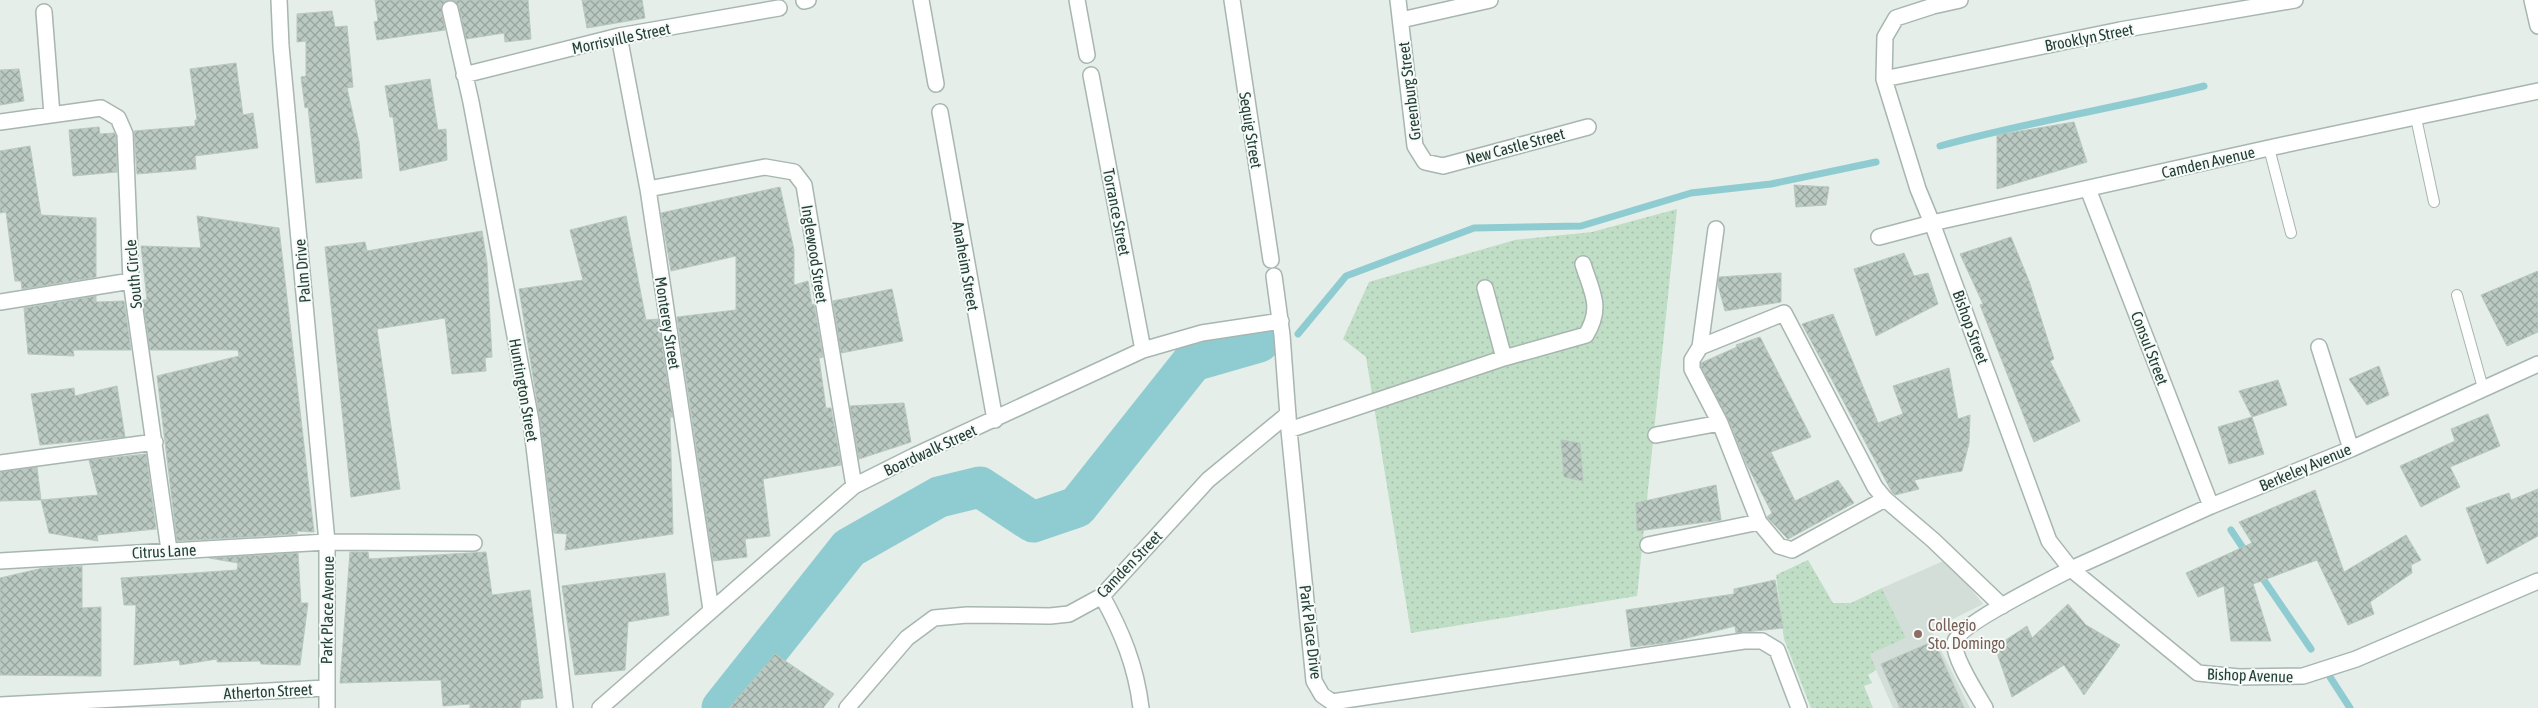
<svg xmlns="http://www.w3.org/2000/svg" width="2538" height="708" viewBox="0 0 2538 708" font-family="'Asap Condensed',sans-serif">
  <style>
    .built { fill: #d3ded8 }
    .grass { fill: url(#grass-dots) }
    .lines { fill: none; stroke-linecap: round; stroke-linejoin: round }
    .stream { stroke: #8fccd1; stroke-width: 7 }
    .river { stroke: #8fccd1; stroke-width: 41 }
    .building { fill: url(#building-cross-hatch); stroke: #b8c8c0 }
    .service-casing { stroke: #a7b6b0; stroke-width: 12 }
    .minor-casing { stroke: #a7b6b0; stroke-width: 18 }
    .tertiary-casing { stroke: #a7b6b0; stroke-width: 18 }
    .service { stroke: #fff; stroke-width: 10 }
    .minor { stroke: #fff; stroke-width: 15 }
    .tertiary { stroke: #fff; stroke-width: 15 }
    .education-dot { fill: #8d6e63; stroke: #f6faf8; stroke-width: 2 }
    .labels { text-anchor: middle; stroke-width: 4; stroke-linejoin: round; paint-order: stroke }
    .street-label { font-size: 16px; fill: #244036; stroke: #f6faf8 }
    .education-label { font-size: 16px; fill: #785e54; stroke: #f6faf8; text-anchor: start }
  </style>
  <defs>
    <pattern id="grass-dots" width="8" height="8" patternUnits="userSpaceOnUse" patternTransform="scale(1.25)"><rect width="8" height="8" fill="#bfdec5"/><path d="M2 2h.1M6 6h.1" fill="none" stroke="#a4c0aa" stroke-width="1.8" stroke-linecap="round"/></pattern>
    <pattern id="building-cross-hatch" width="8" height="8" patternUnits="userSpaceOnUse" patternTransform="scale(1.25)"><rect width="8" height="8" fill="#bac9c2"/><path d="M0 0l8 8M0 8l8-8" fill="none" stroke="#97a59e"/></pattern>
  </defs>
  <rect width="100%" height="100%" fill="#e5eee9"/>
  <path class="built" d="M1948 559 1983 604 1931 630 1970 708H1893L1869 654 1906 638 1882 588Z"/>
  <path class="grass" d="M1677 209 1637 596 1411 633 1366 357 1343 339 1369 282 1515 240 1592 232Z
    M1808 560 1833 603H1851L1882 588 1906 638 1870 654 1876 670 1868 675 1872 683 1864 686 1873 708H1811L1784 639 1776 575Z"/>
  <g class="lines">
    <path class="stream" d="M1940 146C2027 122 2116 108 2204 86
      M1298 334 1346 276 1474 228 1581 226 1691 193 1771 184 1876 162
      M2231 530 2247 554
      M2259 573 2311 649
      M2330 677 2350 708"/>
    <path class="river" d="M722 708 849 548 939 497 980 487 1033 522 1077 507 1193 361 1259 342"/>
  </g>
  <path class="building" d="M375 0H448L441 7 445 30 377 40 374 22 378 21Z
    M452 0H528L531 39 505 42 504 33 466 39 459 7Z
    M582 0H642L645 18 587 28Z
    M332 11 335 27 347 26 353 87 347 88 359 142 362 178 316 183 308 107 305 108 301 77 306 76V41L297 42V14Z
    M236 63 243 115 253 113 258 148 195 156 196 169 137 174 134 131 195 126V120H197L190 69Z
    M19 69 24 101 0 105V70Z
    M430 79 438 130 446 129 447 160 400 171 393 117H390L385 86Z
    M2074 122 2087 162 1997 189V135Z
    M99 127 100 134 114 133 116 136 117 172 73 176 69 130Z
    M30 146 41 215 96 218V277L22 289 21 281H15L6 212 0 213V151Z
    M1794 185 1829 187 1826 205 1796 207Z
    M780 187 794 250V285L808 281 812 305 814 304 823 357 819 358 826 408H831L841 465 763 479 770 536 745 539 747 557 713 561 677 317 736 310V256L671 271 661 213Z
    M197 216 279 228 314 532 297 531V534L177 541 157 376 239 356 238 350H150L143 300H147L141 246 201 248Z
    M626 216 646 320 658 319 673 417H670L673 534 565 550 567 534 554 533 540 420 519 289 583 280 570 230Z
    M482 231 487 263 492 357 485 358 486 371 452 374 445 318 377 329 400 489 351 497 325 247 365 242 367 251Z
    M2011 237 2029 281 2054 359 2050 361 2080 421 2034 442 1980 305 1983 304 1960 254Z
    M1904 253 1914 276 1928 273 1938 304 1876 336 1854 269Z
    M2538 271V332L2507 346 2481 295Z
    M1781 273V302L1725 311 1718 285 1719 277Z
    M892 289 903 341 841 353 833 301Z
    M96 296V302L124 301 131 350H73L74 356 28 354 24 308Z
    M1833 314 1878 423 1903 414 1893 386 1949 368 1958 419 1970 415 1969 443 1962 471 1914 480 1919 489 1895 495 1892 492 1802 324Z
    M1760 337 1811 437 1771 452 1795 501 1838 480 1854 503 1788 539 1767 517 1772 513 1747 465 1728 419 1701 367V363L1737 347 1736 345Z
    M2379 366 2389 395 2367 405 2349 379Z
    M2278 380 2287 405 2252 417 2239 391Z
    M117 386 125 437 40 445 31 394 74 388 75 396Z
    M904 403 911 442 859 459 850 406Z
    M2488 414 2500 446 2450 467 2460 487 2421 507 2400 466 2455 441 2451 429Z
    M2252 417 2264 454 2229 464 2218 427Z
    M1561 440 1580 443 1583 481 1564 477Z
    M146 454 156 529 97 535 98 541 49 533 41 500 98 495 89 460Z
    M37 467 41 500 0 501V472Z
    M1716 485 1721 520 1637 531 1636 503Z
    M2538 489V536L2487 564 2466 508 2509 493 2511 500Z
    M2315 490 2344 572 2406 535 2421 560 2411 565 2412 573 2370 602 2374 614 2348 625 2317 560 2253 584 2271 641H2231L2224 586 2198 597 2186 573 2252 543 2239 522Z
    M350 552H368L369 559 486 552 492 595 530 590 543 698 521 700 520 708H470V704L443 706 441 680 340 683Z
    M298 553 301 603H308L300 665 261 664 260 661 217 662V659L180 665 179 660 134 665 136 605H124L121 578 237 570 238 563 209 558Z
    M82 566V608L101 607V676L0 675V578L43 568Z
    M665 573 669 615 628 622 625 670 575 675 562 586Z
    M1775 580 1783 628 1736 633 1735 626 1671 642 1631 647 1626 610 1734 594V589Z
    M2068 604 2086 625 2120 645 2084 695 2064 665 2012 697 1995 647 2027 626 2032 638Z
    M1934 641 1964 708H1900L1881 664Z
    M775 654 834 694 823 708H729Z"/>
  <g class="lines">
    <g class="service-casing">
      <path id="service" d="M2416 118 2434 202
        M2269 148 2291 233
        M2457 295 2483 388"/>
    </g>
    <g class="minor-casing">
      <path id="minor" d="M279 0 281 46 327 542V708
        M921 0 936 84
        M1077 0 1087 55
        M1232 0 1271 260
        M1398 0 1415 146 1425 162 1443 166 1588 127
        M2532 0 2538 26
        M804 1 808 0
        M450 9 471 102 531 421 565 708
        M44 12 52 115
        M1401 20 1490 0
        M619 36 648 189 711 610
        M464 75 619 36 779 8
        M1091 75 1143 350
        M1884 79 2120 30 2295 0
        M940 112 995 420
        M0 122 101 108 118 118 125 134 131 281 169 550
        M648 189 765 167 794 172 804 185 854 486
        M2088 189 2211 506
        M1879 237 1932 223 1918 189 1884 79 1885 37 1896 18 1933 6 1960 0
        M1274 276 1282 335 1289 430 1314 681 1322 695 1332 702 1744 641H1762L1777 650 1799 708
        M1485 288 1504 358
        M0 302 131 281
        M1700 347 1716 229
        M2319 347 2351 449
        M2538 364 2351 449 2211 506 2071 569 2198 673 2239 677 2303 676 2356 659 2538 581
        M1289 430 1504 358 1586 335C1603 307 1592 293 1583 264
        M1656 435 1720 423
        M0 463 155 442
        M1885 499 1792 550 1779 546 1759 522 1720 423 1692 369V360L1700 347 1784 313 1875 487 1885 499 1933 540 2002 606
        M1648 545 1759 522
        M0 561 327 542 474 543
        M1102 596C1122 632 1136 666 1141 708
        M0 705 326 688
        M600 708 854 486 914 456 1143 350 1202 333 1281 321
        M847 708 907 638 934 618 967 615 1050 616 1069 614 1102 596 1208 480 1288 414"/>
    </g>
    <g class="tertiary-casing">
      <path id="tertiary" d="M1985 708C1977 694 1952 656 1955 642 1958 625 2052 579 2071 569L2049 541 1932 223 2269 148 2538 91"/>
    </g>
    <use href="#service" class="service"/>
    <use href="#minor" class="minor"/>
    <use href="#tertiary" class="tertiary"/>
  </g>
  <circle class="education-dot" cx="1918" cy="634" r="5"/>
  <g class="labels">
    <g class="street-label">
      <text transform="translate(2089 37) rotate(-11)" y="6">Brooklyn Street</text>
      <text transform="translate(621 38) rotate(-12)" y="6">Morrisville Street</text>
      <text transform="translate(1409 91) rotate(-97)" y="6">Greenburg Street</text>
      <text transform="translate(1251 130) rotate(81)" y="6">Sequig Street</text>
      <text transform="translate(1515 146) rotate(-15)" y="6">New Castle Street</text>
      <text transform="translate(2208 162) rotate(-13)" y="6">Camden Avenue</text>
      <text transform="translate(1117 212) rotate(79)" y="6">Torrance Street</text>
      <text transform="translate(815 254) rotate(81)" y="6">Inglewood Street</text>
      <text transform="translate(966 266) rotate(80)" y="6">Anaheim Street</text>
      <text transform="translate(302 271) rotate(-95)" y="6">Palm Drive</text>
      <text transform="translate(133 274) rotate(-95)" y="6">South Circle</text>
      <text transform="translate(668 323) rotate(81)" y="6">Monterey Street</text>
      <text transform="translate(1971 327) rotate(70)" y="6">Bishop Street</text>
      <text transform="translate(2150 348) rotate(69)" y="6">Consul Street</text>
      <text transform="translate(524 390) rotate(80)" y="6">Huntington Street</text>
      <text transform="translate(930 450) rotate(-25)" y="6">Boardwalk Street</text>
      <text transform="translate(2305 467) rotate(-23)" y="6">Berkeley Avenue</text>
      <text transform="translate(164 551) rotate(-3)" y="6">Citrus Lane</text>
      <text transform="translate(1129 564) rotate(-46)" y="6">Camden Street</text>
      <text transform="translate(327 610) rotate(-89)" y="6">Park Place Avenue</text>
      <text transform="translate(1311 632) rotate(83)" y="6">Park Place Drive</text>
      <text transform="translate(2250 675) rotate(2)" y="6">Bishop Avenue</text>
      <text transform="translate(268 691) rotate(-3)" y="6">Atherton Street</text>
    </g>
    <g class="education-label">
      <text x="1928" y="631">Collegio<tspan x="1928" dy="18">Sto. Domingo</tspan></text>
    </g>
  </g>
</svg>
